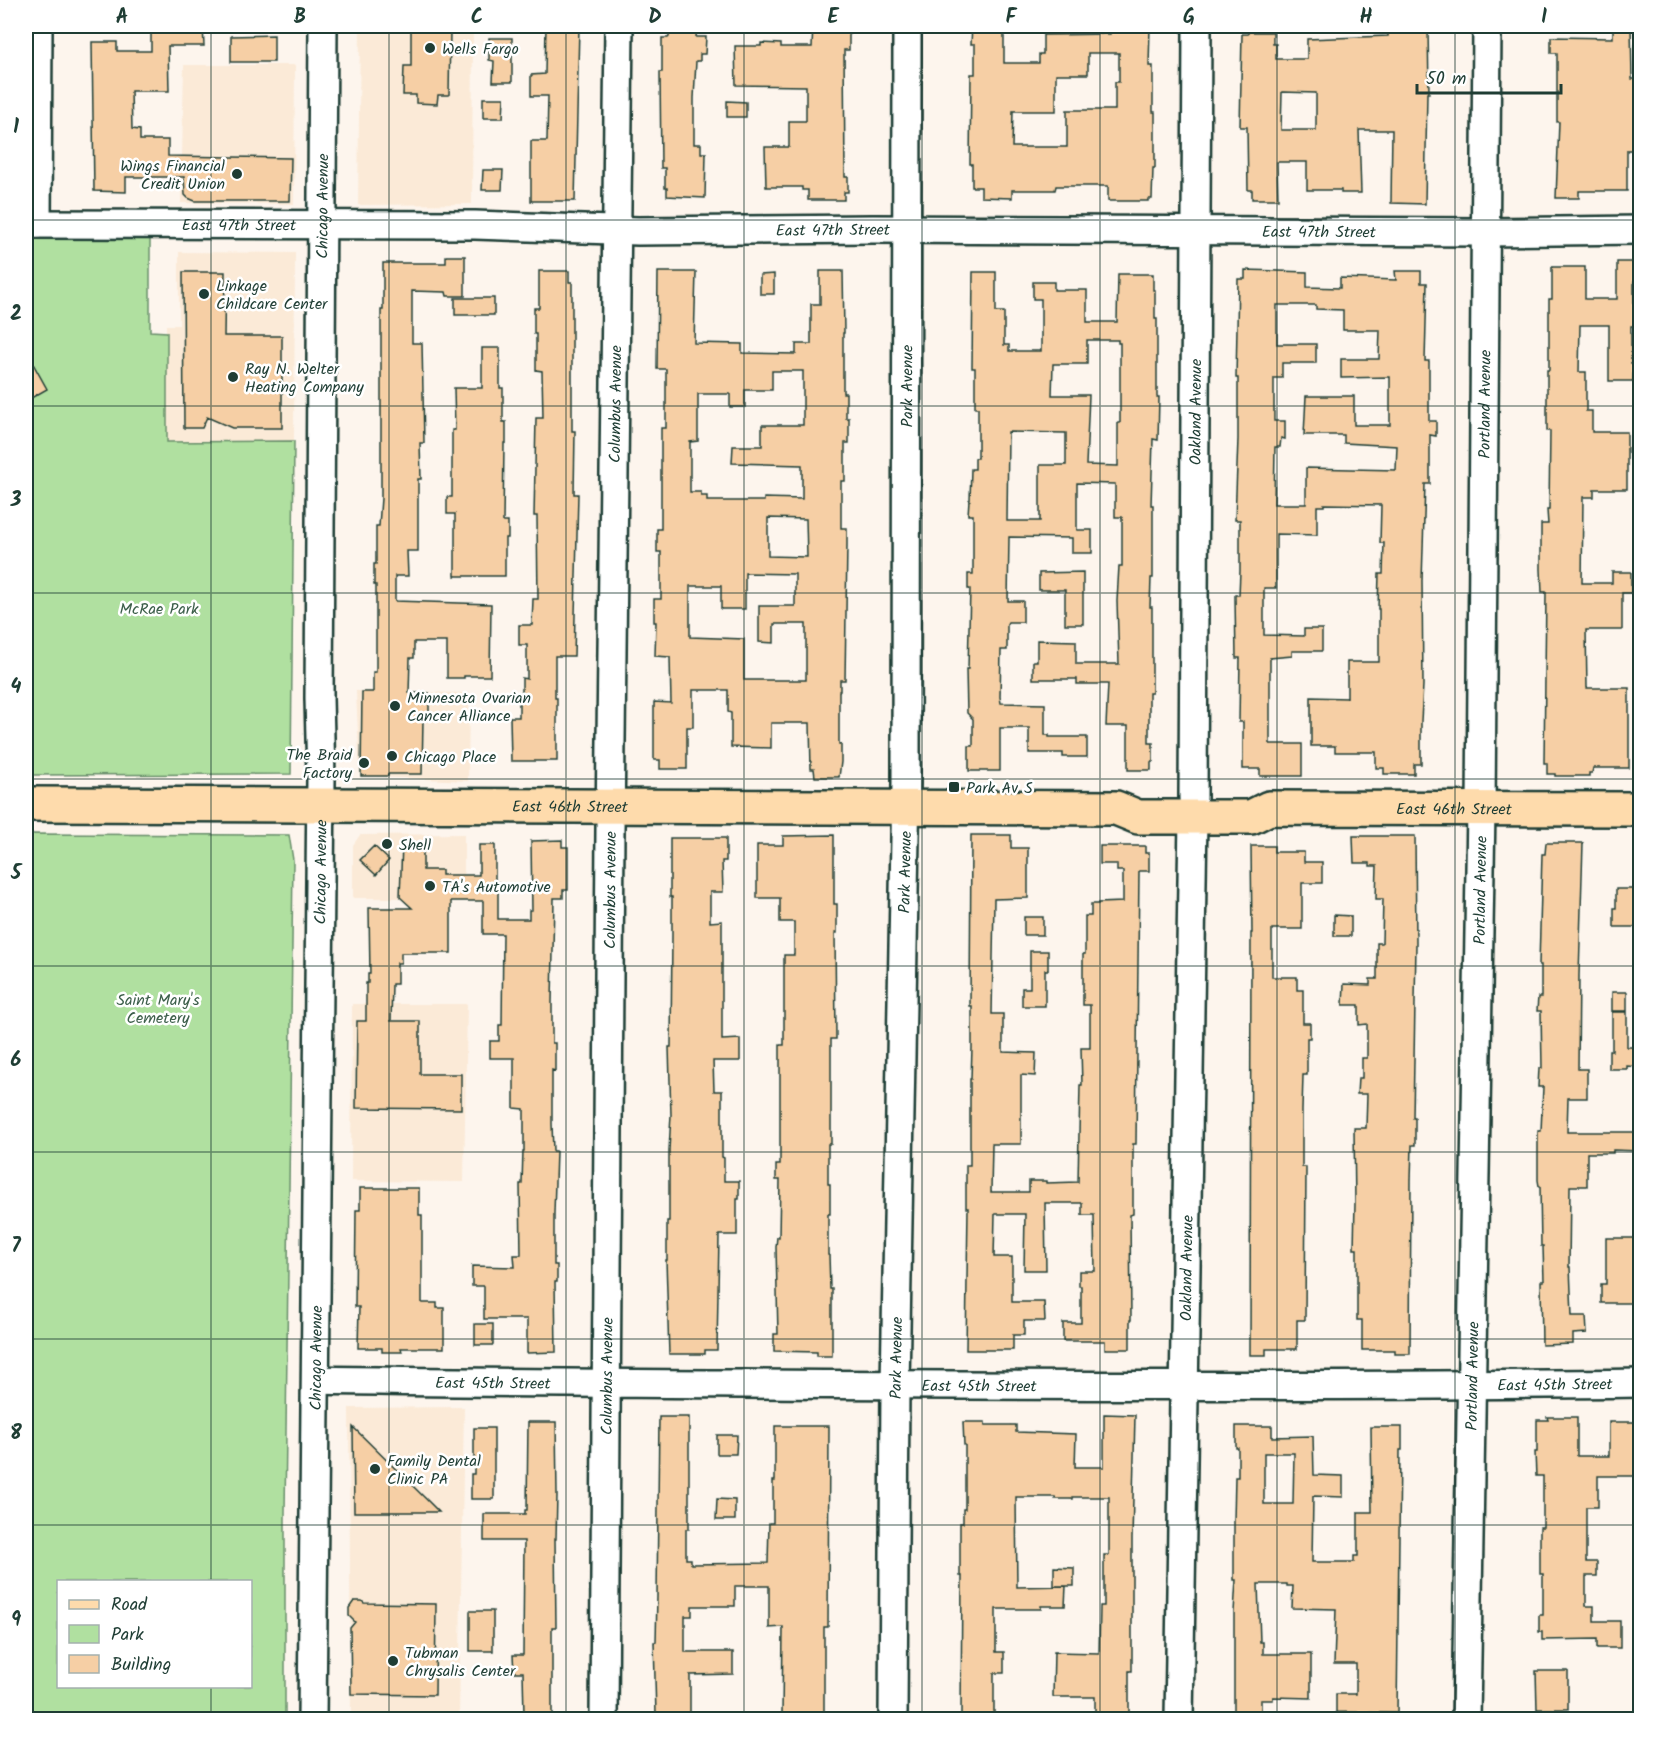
<svg xmlns="http://www.w3.org/2000/svg" width="1666" height="1745" viewBox="0 0 1666 1745" font-family="Kalam,sans-serif">
  <style>
    .built { fill: #fbead7 }
    .green { fill: #b0e0a0; stroke: #688e6a; stroke-width: 1.5; fill-rule: evenodd }
    .building { fill: #f6cfa5; stroke: #1f3d34; stroke-width: 1.5; fill-rule: evenodd }
    .lines { fill: none; stroke-linecap: round; stroke-linejoin: round }
    .minor-casing { stroke: #1f3d34; stroke-width: 32 }
    .major-casing { stroke: #1f3d34; stroke-width: 38 }
    .minor { stroke: #fff; stroke-width: 27 }
    .major { stroke: #fedbac; stroke-width: 33 }
    .grid { fill: none; stroke: #1f3d34; stroke-width: 1.5; stroke-opacity: 0.55 }
    .poi-dot { fill: #1f3d34; stroke: #fff; stroke-width: 2 }
    .labels { text-anchor: middle; stroke-width: 5; stroke-linejoin: round; paint-order: stroke }
    .poi-label { font-size: 16px; fill: #1f3d34; stroke: #fff; text-anchor: start }
    .street-label { font-size: 16px; fill: #1f3d34; stroke: #fff }
    .park-label { font-size: 16px; fill: #3c5e4a; stroke: #fff }
    .neatline { fill: none; stroke: #1f3d34; stroke-width: 2 }
    .grid-label { font-size: 20px; text-anchor: middle; font-weight: bold; fill: #1f3d34 }
  </style>
  <rect width="100%" height="100%" fill="#fdf5ed"/>
  <filter id="ink" filterUnits="userSpaceOnUse"><feTurbulence type="fractalNoise" baseFrequency=".0167" numOctaves="2"/><feDisplacementMap in="SourceGraphic" scale="12" xChannelSelector="R" yChannelSelector="G"/><feConvolveMatrix kernelMatrix="1 2 1 2 8 2 1 2 1" color-interpolation-filters="sRGB"/></filter>
  <g filter="url(#ink)">
    <path class="built" d="M360 26H473L472 204 358 205Z
      M184 65H295L294 204 181 203Z
      M179 252 295 253 294 441 167 442 166 325H179Z
      M356 691 469 693 468 781 360 776Z
      M464 834V898H353V845L360 835Z
      M352 1004H467L464 1182 351 1181Z
      M464 1407 459 1719H351L349 1408Z"/>
    <path class="green" d="M26 238H150V331L167 332V442L294 441 291 774 26 775Z
      M26 834 289 835 293 860 285 1513V1719H26ZM58 1582H250V1686H58Z"/>
    <path class="building" d="M151 26H203L204 46H168L169 91H131L132 129 140 130V140H168V156L291 158 290 201H195L188 198 185 195 184 177H126V192L94 191 92 42H117V51H151Z
      M415 26H444V30H450L449 95H438L437 104 416 103V95H403L404 66H411V30H415Z
      M546 26H579L575 201H531V141H547L548 96H531V75L545 74Z
      M669 26H697L696 37H706L705 54H700V61H696L694 98V144H701V153H706L705 198 667 196V188H665V168H661L660 72H662V38H668L669 37Z
      M813 26H849V50H844L845 177H848V192H844V200H808V190H802V187H766L765 147H789V121H806V86L736 85 735 46H761V43L781 44V47H812Z
      M972 26H1004V63H1039V54H1043V35L1110 34V26H1150L1149 66H1153V112H1155V168H1153L1152 199H1148V201H1108V186H1056L1055 190H1012V198L981 197V187H972V164H970L971 74H975V44H971ZM1088 53H1119V82H1115V110H1067V147H1012L1013 111H1056V74H1088Z
      M1613 26H1631L1632 79H1637L1636 150H1627V191H1579V198H1556L1559 122H1557V53H1551V37L1613 38Z
      M1428 28 1429 93H1427L1425 204 1391 203 1392 130H1359L1361 193H1341V190H1307V162H1277L1278 199H1252V190H1248L1247 127H1240L1242 34H1248V32H1273V44H1276V59H1307V39L1388 36V29ZM1282 92 1316 93V130H1281Z
      M274 35V62H231V36Z
      M489 38H512V82H493L494 61 489 60Z
      M483 98H504L503 118H483Z
      M727 101 746 102V117H727Z
      M483 170H503L502 190H482Z
      M446 256H465V296H447L446 292 412 291V343H422L424 443H420L421 479H418V551H407L408 576H395V601L491 604 490 676H464V678H447V642H414V658H410L409 693H429V720H423L422 774H388V776H361L362 692H373V672H376V585H374V564H376V526H379L381 498V310H383V263H446Z
      M1617 262H1636V281H1634V326H1631V363H1634L1633 381H1609V325H1580L1579 372H1586V411H1592V432H1627V489H1594V497H1583L1582 583H1612V572H1631V593H1622V630H1586L1587 688H1629V768H1593L1592 773H1589V776H1555V774H1547V763H1544L1546 592H1542L1541 569V524H1548L1547 510H1549L1550 431H1547V370H1549V299H1552V267H1585V299H1617Z
      M1245 270 1307 272V287L1340 288V278L1396 280 1395 271H1421V283H1427L1425 361H1429V421H1436V436L1430 435V484H1425L1422 581 1423 685 1421 721V764H1414V774H1384V768H1376V752H1335V746H1311V697L1347 698V662H1379V609H1378L1379 574H1383L1384 543H1380L1381 505 1324 504V506H1317V535L1276 534V588H1264V635L1304 636V629H1322V651H1292V656L1270 658V744H1302V776H1260V769H1243V722H1239L1240 658H1236L1235 598V595H1239L1240 571V520H1235L1238 439V378H1236L1238 279H1245ZM1277 305H1316V309L1343 310V330H1380L1379 359H1341V378L1390 377V425H1354V396H1306L1304 435H1344V443L1397 446 1396 470 1306 468V504H1274L1275 447H1280L1281 438 1285 439V421H1274V378H1282V363H1316V344H1277Z
      M539 271H569V282H572V431H575L574 494H578L574 656H555V698H557V761H511L510 717H519V698H522V678L527 679V645H519V625H532L533 599H538L537 516H534L536 418H543L542 371 536 370V334H534V308H539Z
      M820 271H843L844 333H843V393H846V418H849V443H845V481H841V528H847V544L845 680H840V691H839V744H841V762L839 777H815L814 769H811L810 723H771V748L731 747V713L728 712V690H693V727H687V769H660V760H654V702L671 703 670 657 655 656 656 622H654V599H661V552H657V529H661V428H666V369H657L658 272H696L694 343 742 344V353L796 354V344H811V304H820ZM772 371H803V425H762V446H733L732 463 802 465V499L764 498V501H707V496H701V492H690V442L698 441V394H730V407H745V390H772ZM768 518 806 519 807 557 768 556ZM745 573 795 574V606H759V642L774 643V624H806V680H744V639L690 637V586H721V609H745Z
      M183 272H225L224 336H282V428H232L207 417 202 428H184Z
      M973 272H996V312H1004V345H1009V351H1041V299H1033V282H1054V290H1087V322H1117L1118 274H1153V290H1155V319H1157V397H1159L1158 440 1153 439 1151 505H1153V578H1151L1150 607H1152V693H1149V743H1153V762H1151V770H1128V726H1106L1108 684H1077V679H1033V661H1037V640L1076 641V664H1119L1117 601 1119 566H1122V517H1115V484L1077 483V530H1092V553H1072V538L1009 537 1008 601H1023V622H1008L1007 624V650H1001L1000 697 1001 703 1045 704V735H1049V737H1087V757H1063V753H1029V728H1000V771H969V746H973V719L967 713 966 669H968L970 589H968V574H973V515H968L969 500H970L971 469H975V458H978V408H975V368H972ZM1087 340H1118V343H1120V423H1118V466L1086 465 1089 395H1052L1053 364H1087ZM1008 432 1066 433V465H1040V521H1007Z
      M774 274V294H760V275Z
      M455 298H494V315H455Z
      M482 348H500V388H503V422H506V443H504L503 522H508V538H505V576H455V514H447V497H452V430H455L454 388H482Z
      M26 351 47 389 26 401Z
      M1083 572V624H1065V590H1039V573Z
      M834 835V904H837V933H835L836 1039H831V1144H828V1184H830V1214H828V1255H829L830 1289H832V1356H817V1352L774 1351V1334H778L776 1247 777 1237H779L780 1180H776V1165H780V1045H784V955H794V922H780V898H757V845H783V836Z
      M971 835H1011V848H1028V898L994 899 992 1014H1003V1052L1036 1053 1035 1076 1021 1075V1144H992L991 1192H1029V1181H1046V1183L1078 1182 1080 1085H1082L1081 1048H1090V1005H1083V954H1085V916H1091V904H1098V903L1123 902V871H1117V864H1100V846H1145V853H1149V871H1139L1136 1144H1133V1214L1130 1215 1131 1320H1130V1349H1105V1341H1063V1323H1081V1286H1079V1271H1095L1094 1215H1082V1203H1045L1046 1270H1024L1025 1214H995L994 1257H1012V1302H1044L1045 1321H1024V1335H1013V1350H966L968 1208H966V1165H970V1079H971L972 1048V1006H970Z
      M1353 836H1415L1416 943 1413 1118H1415V1145H1412L1411 1180 1410 1354H1395V1350H1362V1320H1357V1249H1354L1355 1203 1354 1128H1366L1367 1094H1357L1358 1078H1362V1058H1367V1024L1359 1025V1005H1343L1344 984 1370 985V979H1377V943H1382L1383 899H1376L1377 866H1370V863H1354Z
      M670 838H726V861H722L723 892H710V922L722 921V1040L740 1039V1061H713L714 1091H722V1157L724 1158V1181H739V1199H737V1235H719L717 1350H705V1354H669L666 1260H667V1221H669V1150L671 1115 669 1047H671L672 936V897H670Z
      M562 840V847H568V890H563V898H554L552 1002V1043H555V1071L552 1070V1124L553 1151H556L554 1213V1265H557V1282H555L556 1352 527 1353V1319H484V1286H472V1266L515 1267 514 1255H521L520 1184H522L523 1151H524V1109L514 1108V1058H490V1041H499V1025H502L503 934H483V901H451V953H401V963H397V984H392L391 1021H420V1074H461V1109L356 1108 357 1021H366V983H368V974H370L369 908H412L400 897 402 844 423 845V870H442V875H479V845H495V882H498V919H529V910H532L531 841Z
      M1546 843H1583L1579 975 1578 1069H1587V1098H1568L1567 1132H1641V1151L1613 1150V1153H1587V1186H1570L1569 1267H1570L1572 1316H1586L1587 1333 1573 1334V1344L1542 1345 1541 1281H1544L1543 1246H1541L1540 1186H1539L1538 1180V1131H1541L1543 1087H1538L1539 1068H1542L1541 1011H1537L1538 997H1541V965H1539L1542 854H1545Z
      M374 846 389 860 376 875 360 860Z
      M1251 846H1274V852H1304V862H1322V883H1302V929H1272V977H1297V990H1303V1023H1310V1038H1307V1075H1303L1302 1110V1167H1306L1305 1320H1297V1349H1266V1355H1250L1251 933H1252Z
      M1616 889H1641V927H1614V908H1616Z
      M1334 915 1351 916V936H1334Z
      M1024 917H1043V935H1024Z
      M1030 951H1048V970H1045V1006H1022V988H1030Z
      M1612 992H1627V1011H1612Z
      M1612 1012H1627V1047H1641V1067L1627 1066V1069H1609V1051H1612Z
      M360 1188H419V1215H422V1303H437V1308H444V1348H401L402 1352H382V1348H358L359 1307H355L356 1210H360Z
      M1606 1238H1641V1303H1601V1284H1606Z
      M475 1324H493V1345H475Z
      M1104 1414 1135 1415 1132 1539V1671H1129V1715H1095V1697H1053L1054 1652 1099 1653 1100 1606H1104V1555H1109V1497H1073V1499H1055V1497H1016L1017 1587 1066 1586 1065 1606H1041V1609H996V1652H1004V1673H994V1715H961L962 1576H960V1523H963V1509H965V1445H964L963 1422H985V1425H1016V1432L1076 1434 1075 1467H1104Z
      M659 1417H689V1529H686V1559H691V1564L768 1563 769 1523H773V1481H775V1426H829L828 1627H824V1716H782L783 1627 769 1628V1586H735V1606H692V1616H685V1652H733V1674L690 1675V1714H656L654 1642H656L657 1597Z
      M1547 1417H1577V1456H1609V1422H1641V1476H1598V1507H1586V1562H1597V1576H1586V1606H1594V1621H1620V1648H1597V1639L1542 1640V1632H1539V1615H1543V1574H1540V1527H1543V1476H1536L1535 1452H1537V1420H1548Z
      M528 1422H556L557 1495 556 1539H555L556 1627H552V1715H524L523 1672H514L513 1655H523L524 1541H484V1514H525V1510H527Z
      M1236 1426H1272V1437L1313 1436 1314 1475 1343 1476V1497L1313 1496 1312 1562H1354V1556H1358V1512H1372L1371 1427H1402V1450H1400L1397 1713 1336 1712V1694H1356V1664H1334L1336 1609 1292 1608 1293 1586H1287V1584H1258L1260 1642H1263V1654H1311V1698L1273 1697V1700H1261V1715H1234V1612L1236 1580H1234V1521L1235 1477H1238V1448H1236ZM1264 1453H1294L1293 1504H1264Z
      M353 1427 426 1499 439 1512H354Z
      M474 1428H494V1499H471V1474H474Z
      M717 1435H737L736 1454H717Z
      M717 1499 735 1500V1520H716Z
      M1054 1567 1074 1568V1586H1054Z
      M354 1601H362L364 1603 436 1604 435 1695 351 1694 350 1628 355 1622 349 1616V1608Z
      M470 1611H493V1651H470Z
      M1536 1671H1568V1709H1537Z"/>
    <g class="lines">
      <g class="minor-casing">
        <g id="minor">
          <path id="s1" d="M26 224 475 225 638 231 873 229 1485 232 1640 230"/>
          <path d="M37 224 38 26"/>
          <path id="s2" d="M1193 798 1197 26"/>
          <path id="s3" d="M316 1380C458 1383 600 1383 742 1384 1042 1386 1341 1387 1640 1383"/>
          <path id="s4" d="M312 1720 321 778 319 698 323 26"/>
          <path id="s5" d="M604 1720 610 829 619 26"/>
          <path id="s6" d="M893 1720 895 1385 906 783 907 26"/>
          <path id="s7" d="M1179 1720 1193 817"/>
          <path id="s8" d="M1466 1720 1481 809 1487 26"/>
        </g>
      </g>
      <g class="major-casing">
        <g id="major">
          <path id="s9" d="M26 804 1116 808 1138 817H1251L1269 808 1640 809"/>
        </g>
      </g>
      <use href="#minor" class="minor"/>
      <use href="#major" class="major"/>
    </g>
  </g>
  <path class="grid" d="M211 26V1582M389 26V1720M566 26V1720M744 26V1720M922 26V1720M1100 26V1720M1277 26V1720M1455 26V1720M26 220H1640M26 406H1640M26 593H1640M26 779H1640M26 966H1640M26 1152H1640M26 1339H1640M26 1525H1640M211 1686V1720"/>
  <g class="poi-dot">
    <circle cx="430" cy="48" r="6"/>
    <circle cx="237" cy="174" r="6"/>
    <circle cx="204" cy="294" r="6"/>
    <circle cx="233" cy="377" r="6"/>
    <circle cx="395" cy="706" r="6"/>
    <circle cx="392" cy="756" r="6"/>
    <circle cx="364" cy="763" r="6"/>
    <rect x="948" y="781" width="12" height="12" rx="3"/>
    <circle cx="387" cy="844" r="6"/>
    <circle cx="430" cy="886" r="6"/>
    <circle cx="375" cy="1469" r="6"/>
    <circle cx="393" cy="1661" r="6"/>
  </g>
  <g class="labels">
    <g class="poi-label">
      <text x="442" y="54">Wells Fargo</text>
      <text x="225" y="171" text-anchor="end">Wings Financial<tspan x="225" dy="18">Credit Union</tspan></text>
      <text x="216" y="291">Linkage<tspan x="216" dy="18">Childcare Center</tspan></text>
      <text x="245" y="374">Ray N. Welter<tspan x="245" dy="18">Heating Company</tspan></text>
      <text x="407" y="703">Minnesota Ovarian<tspan x="407" dy="18">Cancer Alliance</tspan></text>
      <text x="352" y="760" text-anchor="end">The Braid<tspan x="352" dy="18">Factory</tspan></text>
      <text x="404" y="762">Chicago Place</text>
      <text x="966" y="793">Park Av S</text>
      <text x="399" y="850">Shell</text>
      <text x="442" y="892">TA's Automotive</text>
      <text x="387" y="1466">Family Dental<tspan x="387" dy="18">Clinic PA</tspan></text>
      <text x="405" y="1658">Tubman<tspan x="405" dy="18">Chrysalis Center</tspan></text>
    </g>
    <g class="street-label">
      <text dy="6" stroke="none"><textPath href="#s4" startOffset="1514">Chicago Avenue</textPath></text>
      <text dy="6" stroke="none"><textPath href="#s1" startOffset="213">East 47th Street</textPath></text>
      <text dy="6" stroke="none"><textPath href="#s1" startOffset="807">East 47th Street</textPath></text>
      <text dy="6" stroke="none"><textPath href="#s1" startOffset="1293">East 47th Street</textPath></text>
      <text dy="6" stroke="none"><textPath href="#s6" startOffset="1334">Park Avenue</textPath></text>
      <text dy="6" stroke="none"><textPath href="#s5" startOffset="1316">Columbus Avenue</textPath></text>
      <text dy="6" stroke="none"><textPath href="#s8" startOffset="1316">Portland Avenue</textPath></text>
      <text dy="6" stroke="none"><textPath href="#s2" startOffset="386">Oakland Avenue</textPath></text>
      <text dy="6" stroke="none"><textPath href="#s9" startOffset="544">East 46th Street</textPath></text>
      <text dy="6" stroke="none"><textPath href="#s9" startOffset="1432">East 46th Street</textPath></text>
      <text dy="6" stroke="none"><textPath href="#s4" startOffset="848">Chicago Avenue</textPath></text>
      <text dy="6" stroke="none"><textPath href="#s6" startOffset="848">Park Avenue</textPath></text>
      <text dy="6" stroke="none"><textPath href="#s5" startOffset="830">Columbus Avenue</textPath></text>
      <text dy="6" stroke="none"><textPath href="#s8" startOffset="830">Portland Avenue</textPath></text>
      <text dy="6" stroke="none"><textPath href="#s7" startOffset="452">Oakland Avenue</textPath></text>
      <text dy="6" stroke="none"><textPath href="#s4" startOffset="362">Chicago Avenue</textPath></text>
      <text dy="6" stroke="none"><textPath href="#s6" startOffset="362">Park Avenue</textPath></text>
      <text dy="6" stroke="none"><textPath href="#s5" startOffset="344">Columbus Avenue</textPath></text>
      <text dy="6" stroke="none"><textPath href="#s8" startOffset="344">Portland Avenue</textPath></text>
      <text dy="6" stroke="none"><textPath href="#s3" startOffset="177">East 45th Street</textPath></text>
      <text dy="6" stroke="none"><textPath href="#s3" startOffset="1239">East 45th Street</textPath></text>
      <text dy="6" stroke="none"><textPath href="#s3" startOffset="663">East 45th Street</textPath></text>
    </g>
    <g class="park-label">
      <text x="159" y="614">McRae Park</text>
      <text x="158" y="1005">Saint Mary's<tspan x="158" dy="18">Cemetery</tspan></text>
    </g>
  </g>
  <rect width="1666" height="1745" fill="none" stroke="#fff" stroke-width="66"/>
  <rect x="57" y="1580" width="195" height="108" fill="#ffffff" stroke="#a5b1ae" stroke-width="1.5"/>
  <rect x="69" y="1600" width="30" height="9" fill="#fedbac" stroke="#a5b1ae" stroke-width="1.5"/>
  <text x="111" y="1610" font-size="18" fill="#1f3d34">Road</text>
  <rect x="69" y="1625" width="30" height="18" fill="#b0e0a0" stroke="#a5b1ae" stroke-width="1.5"/>
  <text x="111" y="1640" font-size="18" fill="#1f3d34">Park</text>
  <rect x="69" y="1655" width="30" height="18" fill="#f6cfa5" stroke="#a5b1ae" stroke-width="1.5"/>
  <text x="111" y="1670" font-size="18" fill="#1f3d34">Building</text>
  <path d="M1417 84v9h144v-9" fill="none" stroke="#1f3d34" stroke-width="3"/>
  <text x="1426" y="84" font-size="18" fill="#1f3d34" stroke="#ffffff" stroke-width="4.5" paint-order="stroke">50 m</text>
  <rect x="33" y="33" width="1600" height="1679" class="neatline"/>
  <g class="grid-label">
    <text x="122" y="23">A</text>
    <text x="300" y="23">B</text>
    <text x="477" y="23">C</text>
    <text x="655" y="23">D</text>
    <text x="833" y="23">E</text>
    <text x="1011" y="23">F</text>
    <text x="1189" y="23">G</text>
    <text x="1366" y="23">H</text>
    <text x="1544" y="23">I</text>
    <text x="16" y="133">1</text>
    <text x="16" y="320">2</text>
    <text x="16" y="506">3</text>
    <text x="16" y="693">4</text>
    <text x="16" y="879">5</text>
    <text x="16" y="1066">6</text>
    <text x="16" y="1252">7</text>
    <text x="16" y="1439">8</text>
    <text x="16" y="1626">9</text>
  </g>
</svg>
